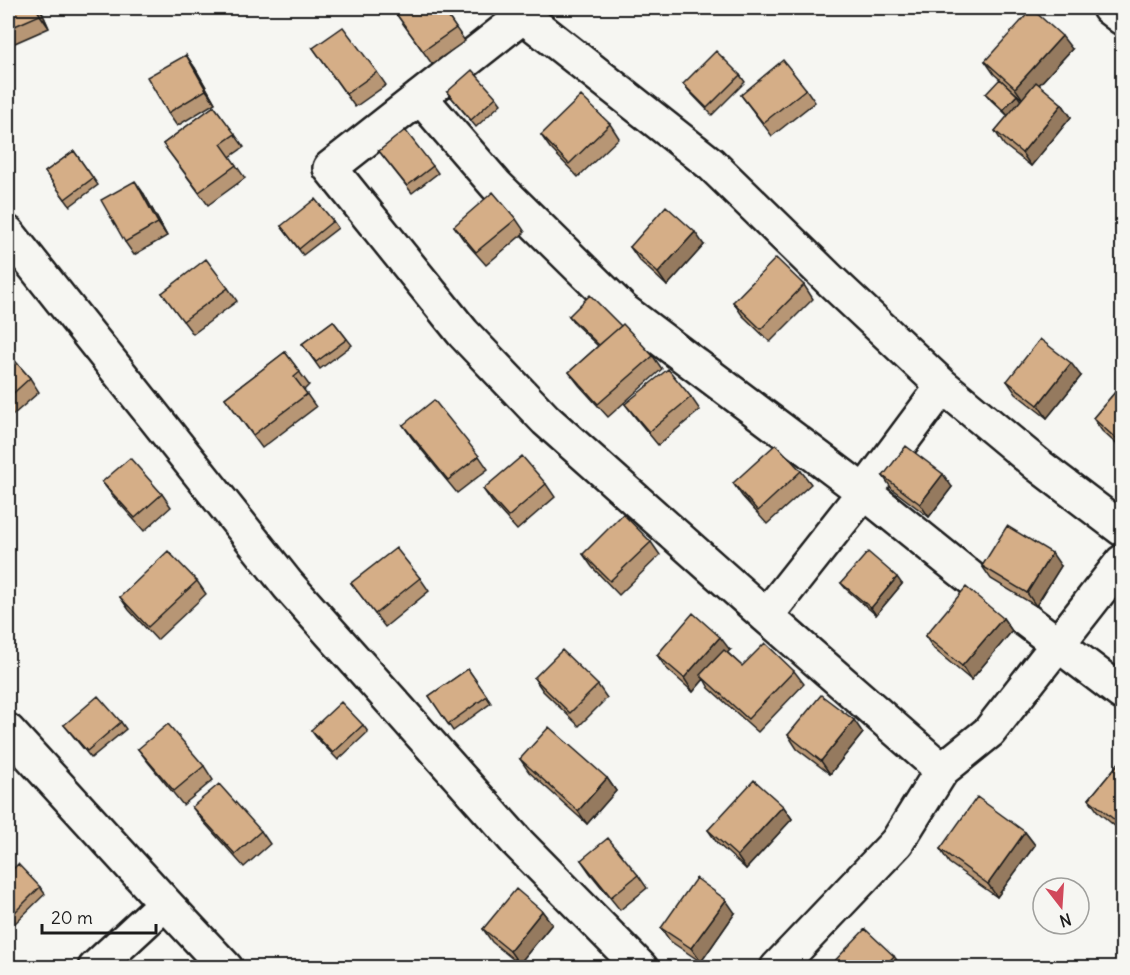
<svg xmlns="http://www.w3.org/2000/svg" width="1130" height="975" viewBox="0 0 1130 975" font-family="Delius,sans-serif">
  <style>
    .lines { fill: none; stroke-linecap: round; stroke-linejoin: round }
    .minor-casing { stroke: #1c1c1c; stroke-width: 38 }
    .minor { stroke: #f6f6f2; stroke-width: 33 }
    .wall { fill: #b79674; stroke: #1c1c1c; stroke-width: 1.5 }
    .shaded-wall { fill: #957a5e; stroke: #1c1c1c; stroke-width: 1.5 }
    .building { fill: #d5ae87; stroke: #1c1c1c; stroke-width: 1.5 }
  </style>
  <rect width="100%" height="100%" fill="#f6f6f2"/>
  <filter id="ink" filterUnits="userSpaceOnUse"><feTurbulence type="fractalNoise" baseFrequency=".0167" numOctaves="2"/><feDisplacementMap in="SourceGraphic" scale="12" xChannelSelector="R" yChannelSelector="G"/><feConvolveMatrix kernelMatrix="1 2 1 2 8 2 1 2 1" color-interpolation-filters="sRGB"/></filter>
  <g filter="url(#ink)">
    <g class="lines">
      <g class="minor-casing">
        <path id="minor" d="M513 8 711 164 829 279 943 386 1038 465 1122 529
          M1109 8 1122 18
          M523 16 330 168 463 333 546 420 766 616 942 770
          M420 97 496 185 624 311 864 492 972 579 1122 693
          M8 233 288 585 517 842 641 968
          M766 616 864 492 943 386
          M8 731 165 903 226 968
          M95 968 165 903
          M777 968 897 842 942 770 989 732 1122 562"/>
      </g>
      <use href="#minor" class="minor"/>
    </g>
    <path class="wall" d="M8 8H40L49 28 8 46Z
      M392 8H442L465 41 432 64Z
      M313 48 377 72 386 85 355 107Z
      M1072 49 1039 85 1062 104 1071 117 1031 166 1004 145 995 131 1008 116 991 100 986 94 1021 100 1022 99 994 74 985 61Z
      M186 55 195 68 215 103 177 126 168 113Z
      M740 75 745 82 712 115 688 90 683 84Z
      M806 89 815 102 772 136 741 95Z
      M447 92 496 97 501 104 476 127Z
      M214 106 244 147 230 157 245 178 208 205 163 144Z
      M610 124 619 138 578 177 550 148 541 135Z
      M74 151 98 185 70 206 45 172Z
      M379 151 433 166 438 173 412 193Z
      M144 194 167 236 134 255 125 242Z
      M516 219 525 232 486 265 463 239 454 226Z
      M333 221 338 228 303 255 281 226Z
      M704 245 667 286 639 260 630 247Z
      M804 285 813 299 770 342 742 315 733 302Z
      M228 288 237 301 193 334 162 293Z
      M569 316 653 356 662 369 608 417 579 385 569 372 598 346 574 323Z
      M333 321 352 345 320 369 302 344Z
      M285 352 309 385 304 390 316 407 262 448 225 398Z
      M8 353 30 378 39 392 13 415 8 408Z
      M1081 376 1047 418 1016 394 1007 381Z
      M1122 384V449L1102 431 1093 418Z
      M691 397 700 410 658 445 635 417 625 404Z
      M403 425 479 456 488 469 457 493 412 438Z
      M801 471 811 484 767 524 742 496 733 483Z
      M883 476 952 487 929 517 892 489Z
      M102 482 162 494 171 507 144 531 112 495Z
      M546 484 555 497 517 530 492 502 483 489Z
      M651 542 660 555 619 595 592 567 583 554Z
      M982 566H1061L1036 606 991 579Z
      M420 578 429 591 385 627 351 583Z
      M197 581 206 594 157 640 129 610 120 597Z
      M841 583 902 584 876 615 846 589Z
      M1003 618 1012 631 971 680 934 649 925 636Z
      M730 650 727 652 742 666 794 671 804 684 758 732 709 688 704 679 693 692 666 668 657 655Z
      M468 669 491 703 453 731 429 696Z
      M534 678 598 685 607 698 579 726 543 691Z
      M121 722 126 729 91 758 64 725Z
      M363 725 368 732 338 760 316 737 311 730Z
      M863 733 830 774 797 749 788 735Z
      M138 749 204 766 213 780 183 805 148 762Z
      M520 759 607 778 616 791 587 824 529 772Z
      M1122 759V832L1098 812 1089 799Z
      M783 806 792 819 746 869 717 843 708 830Z
      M192 807 261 831 270 844 244 867 202 820Z
      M1025 832 1035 845 997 897 949 863 940 849Z
      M581 860 638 875 647 888 620 910 590 873Z
      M8 874 40 887 45 894 10 928 8 926Z
      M542 911 552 924 519 964 492 942 483 929Z
      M735 913 701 962 670 941 661 928Z
      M894 956 902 968H828Z"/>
    <path class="shaded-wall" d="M36 8H40L49 28 40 15Z
      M1062 36 1072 49 1024 101 1015 88Z
      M186 55 195 68 215 103 206 90Z
      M1017 95 1022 102 1008 116 1003 110Z
      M1062 104 1071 117 1031 166 1022 153Z
      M135 181 144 194 167 236 158 223Z
      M695 232 704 245 667 286 658 273Z
      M1071 363 1081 376 1047 418 1038 405Z
      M943 474 952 487 929 517 920 504Z
      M1052 553 1061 566 1036 606 1027 593Z
      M897 577 902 584 876 615 871 608Z
      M1003 618 1012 631 971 680 962 666Z
      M720 637 730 650 704 678 700 675 704 679 693 692 684 678Z
      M854 720 863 733 830 774 821 761Z
      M607 778 616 791 587 824 578 811Z
      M783 806 792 819 746 869 737 856Z
      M1025 832 1035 845 997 897 988 884Z
      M726 900 735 913 701 962 691 948Z
      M542 911 552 924 519 964 510 951Z"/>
    <path class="building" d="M8 8H36L40 15 8 29Z
      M392 8H442L456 28 423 51Z
      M1032 9 1062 36 1015 88 985 61Z
      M343 27 377 72 346 94 313 48Z
      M716 51 740 75 707 108 683 84Z
      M186 55 206 90 168 113 147 77Z
      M783 60 806 89 763 123 741 95Z
      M472 70 496 97 471 120 447 92Z
      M1000 79 1017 95 1003 110 986 94Z
      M1036 82 1062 104 1022 153 995 131Z
      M581 96 610 124 569 164 541 135Z
      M214 106 235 134 221 144 236 165 199 192 163 144Z
      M405 130 433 166 407 186 379 151Z
      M74 151 93 178 65 199 45 172Z
      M135 181 158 223 125 242 101 200Z
      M493 192 516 219 476 252 454 226Z
      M315 199 333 221 299 249 281 226Z
      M666 206 695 232 658 273 630 247Z
      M776 258 804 285 761 329 733 302Z
      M206 259 228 288 183 321 162 293Z
      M590 295 621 326 599 345 569 316Z
      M333 321 347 339 316 362 302 344Z
      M623 324 653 356 598 404 569 372Z
      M1040 339 1071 363 1038 405 1007 381Z
      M285 352 300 372 294 377 307 394 253 435 225 398Z
      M8 353 30 378 8 398Z
      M668 369 691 397 649 432 625 404Z
      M1122 384V444L1093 418Z
      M434 400 479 456 448 480 403 425Z
      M776 444 801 471 758 511 733 483Z
      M906 446 943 474 920 504 883 476Z
      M522 456 546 484 508 517 483 489Z
      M130 458 162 494 135 518 102 482Z
      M623 514 651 542 610 581 583 554Z
      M1007 526 1052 553 1027 593 982 566Z
      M396 548 420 578 375 614 351 583Z
      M168 551 197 581 148 627 120 597Z
      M868 552 897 577 871 608 841 583Z
      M966 587 1003 618 962 666 925 636Z
      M693 613 720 637 684 678 657 655Z
      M765 643 794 671 748 719 700 675 724 650 742 666Z
      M562 650 598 685 570 713 534 678Z
      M1122 654V662L1119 659Z
      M468 669 487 696 448 724 429 696Z
      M821 695 854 720 821 761 788 735Z
      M98 696 121 722 87 751 64 725Z
      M341 702 363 725 333 753 311 730Z
      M168 724 204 766 174 791 138 749Z
      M549 727 607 778 578 811 520 759Z
      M1122 759V826L1089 799Z
      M754 780 783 806 737 856 708 830Z
      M219 784 261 831 235 854 192 807Z
      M977 797 1025 832 988 884 940 849Z
      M608 838 638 875 611 897 581 860Z
      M18 864 40 887 8 919V874Z
      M696 878 726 900 691 948 661 928Z
      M516 889 542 911 510 951 483 929Z
      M865 929 894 956 883 968H828Z"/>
  </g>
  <rect width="1130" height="975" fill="none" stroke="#f6f6f2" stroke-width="30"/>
  <rect x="15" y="15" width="1100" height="945" fill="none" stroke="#1c1c1c" stroke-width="2" filter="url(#ink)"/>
  <g transform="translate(1061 906) rotate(163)"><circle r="28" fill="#f6f6f2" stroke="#9f9f9c" stroke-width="1.5"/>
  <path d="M0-4.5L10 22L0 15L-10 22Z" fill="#d1495b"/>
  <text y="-9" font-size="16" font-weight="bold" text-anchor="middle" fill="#1c1c1c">N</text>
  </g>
  <path d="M42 924v9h114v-9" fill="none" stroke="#1c1c1c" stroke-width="3"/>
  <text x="51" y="924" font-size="18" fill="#1c1c1c" stroke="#f6f6f2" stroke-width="4.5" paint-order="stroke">20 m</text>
</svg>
